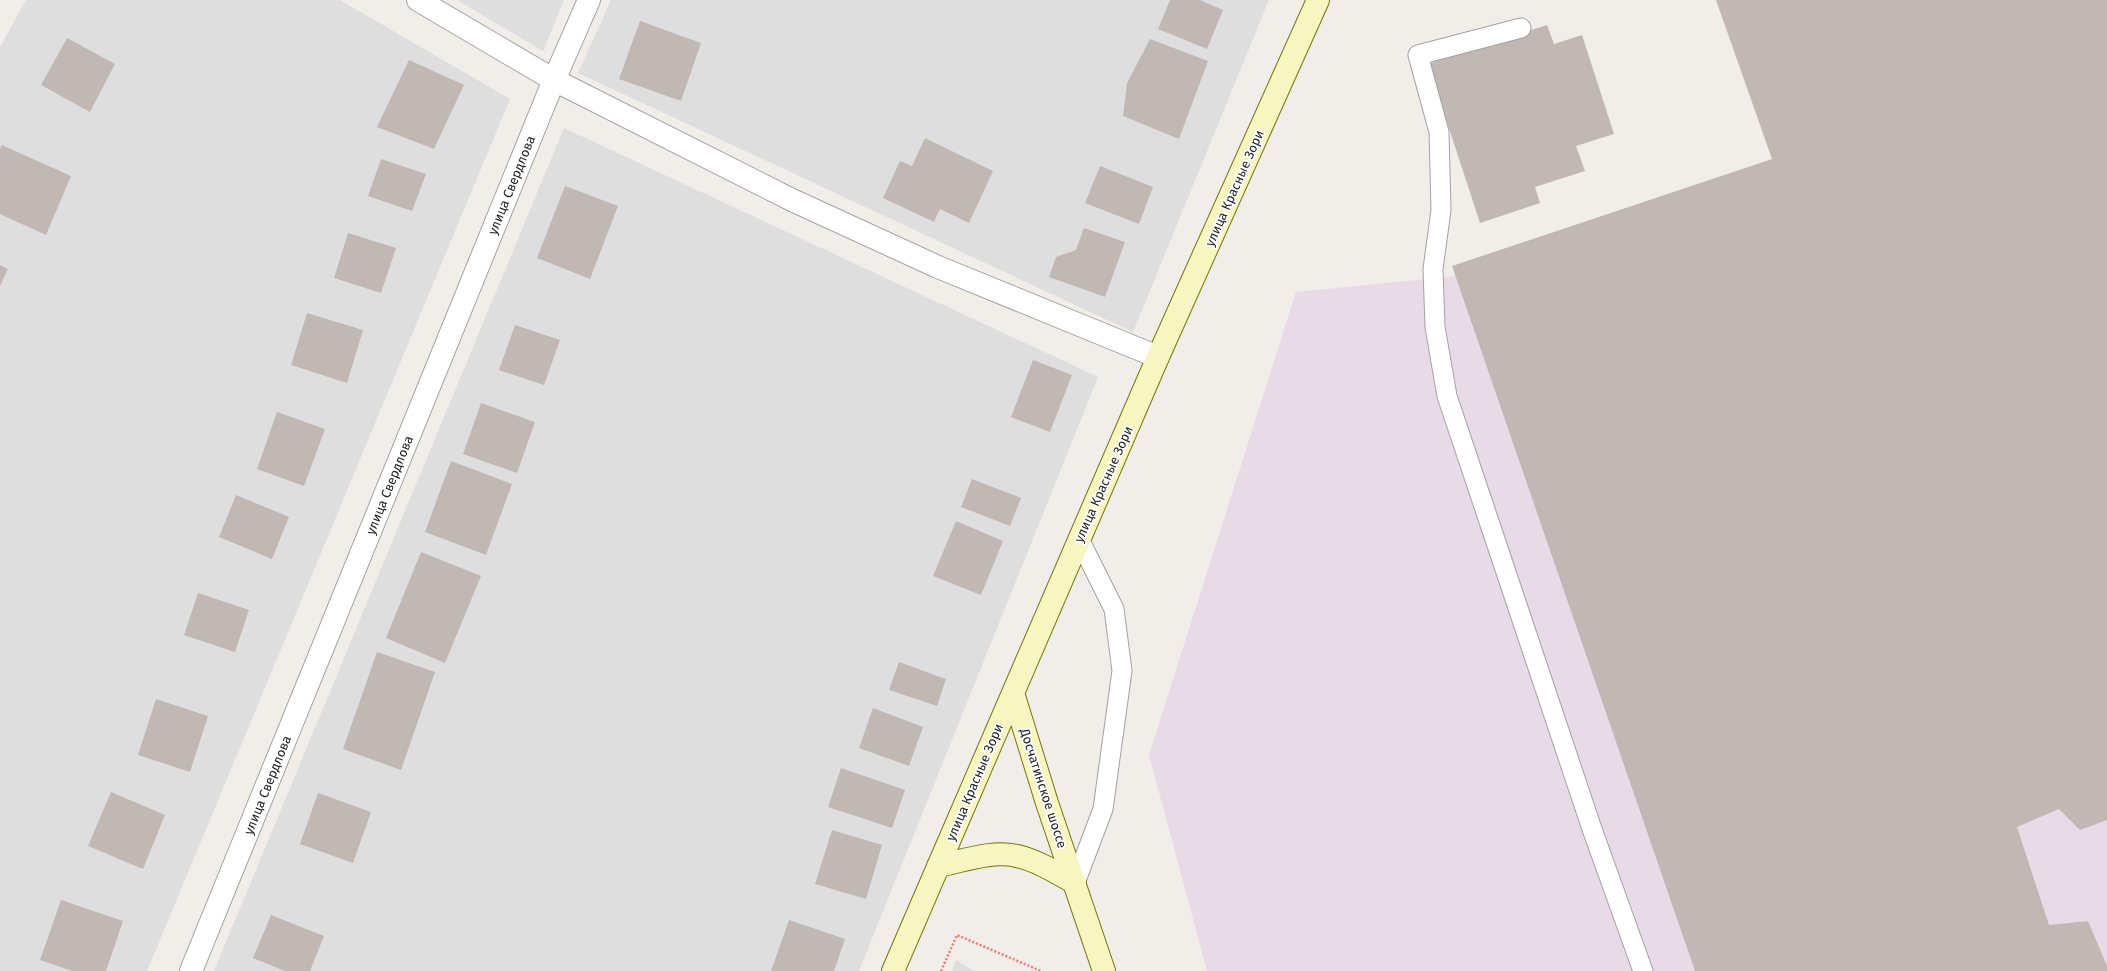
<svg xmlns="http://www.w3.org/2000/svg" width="2107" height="971" viewBox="0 0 2107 971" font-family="'Fira Sans',sans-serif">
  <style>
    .residential { fill: #dfdede }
    .industrial { fill: #e9dae8 }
    .building { fill: #c1b8b4 }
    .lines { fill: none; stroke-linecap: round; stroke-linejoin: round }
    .lane-casing { stroke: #a2a2a2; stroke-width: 21 }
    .street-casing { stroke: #a2a2a2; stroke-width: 24 }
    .secondary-casing { stroke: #73750b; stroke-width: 24 }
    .path { stroke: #f37876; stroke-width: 2.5; stroke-dasharray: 2 2; stroke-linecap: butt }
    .lane { stroke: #fff; stroke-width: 19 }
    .street { stroke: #fff; stroke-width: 22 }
    .secondary { stroke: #f7f5c0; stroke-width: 22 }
    .labels { text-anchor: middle; stroke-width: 3.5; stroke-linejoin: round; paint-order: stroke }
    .street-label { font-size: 13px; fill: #212121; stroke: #fff }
  </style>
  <rect width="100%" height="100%" fill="#f1ede8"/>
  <path class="residential" d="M26 0H340L510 99 147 971H0V47Z
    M457 0H564L543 51Z
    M611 0H1269L1133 332 578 73Z
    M564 128 1098 377 859 971H214Z
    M956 960 974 971H952Z"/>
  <path class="industrial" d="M2107 0V971H1207L1149 755 1296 292 1487 273 1806 161Z"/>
  <path class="building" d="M1170 0H1200L1223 10 1207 49 1158 29Z
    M1716 0H2107V820L2080 830 2059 809 2017 827 2049 925 2088 921 2107 966V971H1695L1452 266 1772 159Z
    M640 21 701 43 681 101 619 79Z
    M1547 25 1554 44 1582 35 1614 134 1576 146 1585 171 1535 187 1540 203 1480 223 1428 64Z
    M67 38 115 64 90 112 41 85Z
    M1150 39 1208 61 1179 139 1123 116 1127 83Z
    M409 60 464 85 434 149 377 127Z
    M925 138 993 171 969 223 940 209 934 222 883 198 900 161 912 166Z
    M2 145 71 176 46 235 0 214V149Z
    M381 159 426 174 412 211 368 196Z
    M1100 166 1153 187 1139 224 1085 203Z
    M565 186 618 206 590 279 537 258Z
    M1084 228 1125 242 1105 297 1049 277 1056 257 1076 250Z
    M348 233 396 248 381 293 334 278Z
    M0 265 8 269 0 286Z
    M307 313 363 330 347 383 291 365Z
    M515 325 560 340 544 385 499 370Z
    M1033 360 1072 375 1050 432 1011 417Z
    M481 403 535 422 517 473 463 454Z
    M277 412 325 429 304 486 257 469Z
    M451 461 512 484 486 555 425 532Z
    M972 479 1021 498 1010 526 961 507Z
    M236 495 289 517 272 559 219 537Z
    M956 521 1003 541 981 595 933 576Z
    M421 552 481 576 445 663 386 638Z
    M198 593 249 610 235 652 184 635Z
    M377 652 435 672 401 770 343 749Z
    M899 662 946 679 937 706 889 690Z
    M156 699 208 716 190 772 138 755Z
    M873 708 923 727 909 766 859 748Z
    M841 768 905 790 892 828 828 807Z
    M111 792 165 815 143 869 88 846Z
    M318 793 371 812 353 863 300 844Z
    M832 830 882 845 866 899 815 884Z
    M61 900 123 921 106 971H72L40 960Z
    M271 915 324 936 310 971H285L253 958Z
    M789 920 845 939 834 971H771Z"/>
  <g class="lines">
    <g class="lane-casing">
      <path id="lane" d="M1521 28 1418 55 1439 132 1441 210 1433 269 1435 327 1447 396 1592 829 1643 971
        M1075 883 1103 809 1122 671 1114 609 1079 539"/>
    </g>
    <g class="street-casing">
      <path id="street" d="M418 0 554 80 792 200 938 267 1158 357
        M191 971 554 80 589 0"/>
    </g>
    <g class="secondary-casing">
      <path id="secondary" d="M1013 693 1047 803 1104 971
        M938 866C963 861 992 850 1017 856 1038 861 1057 873 1075 883
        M893 971 1158 357 1318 0"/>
    </g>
    <path class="path" d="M941 971 957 935 1041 971"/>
    <use href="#lane" class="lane"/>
    <use href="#street" class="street"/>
    <use href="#secondary" class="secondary"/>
  </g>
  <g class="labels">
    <g class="street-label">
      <text transform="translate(511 185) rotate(-68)" y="5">улица Свердлова</text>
      <text transform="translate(1234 188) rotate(-66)" y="5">улица Красные Зори</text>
      <text transform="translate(1103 484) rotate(-66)" y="5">улица Красные Зори</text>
      <text transform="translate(389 485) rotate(-68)" y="5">улица Свердлова</text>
      <text transform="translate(974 782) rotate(-67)" y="5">улица Красные Зори</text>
      <text transform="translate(267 785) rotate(-68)" y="5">улица Свердлова</text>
      <text transform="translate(1044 788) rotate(72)" y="5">Досчатинское шоссе</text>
    </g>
  </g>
</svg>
